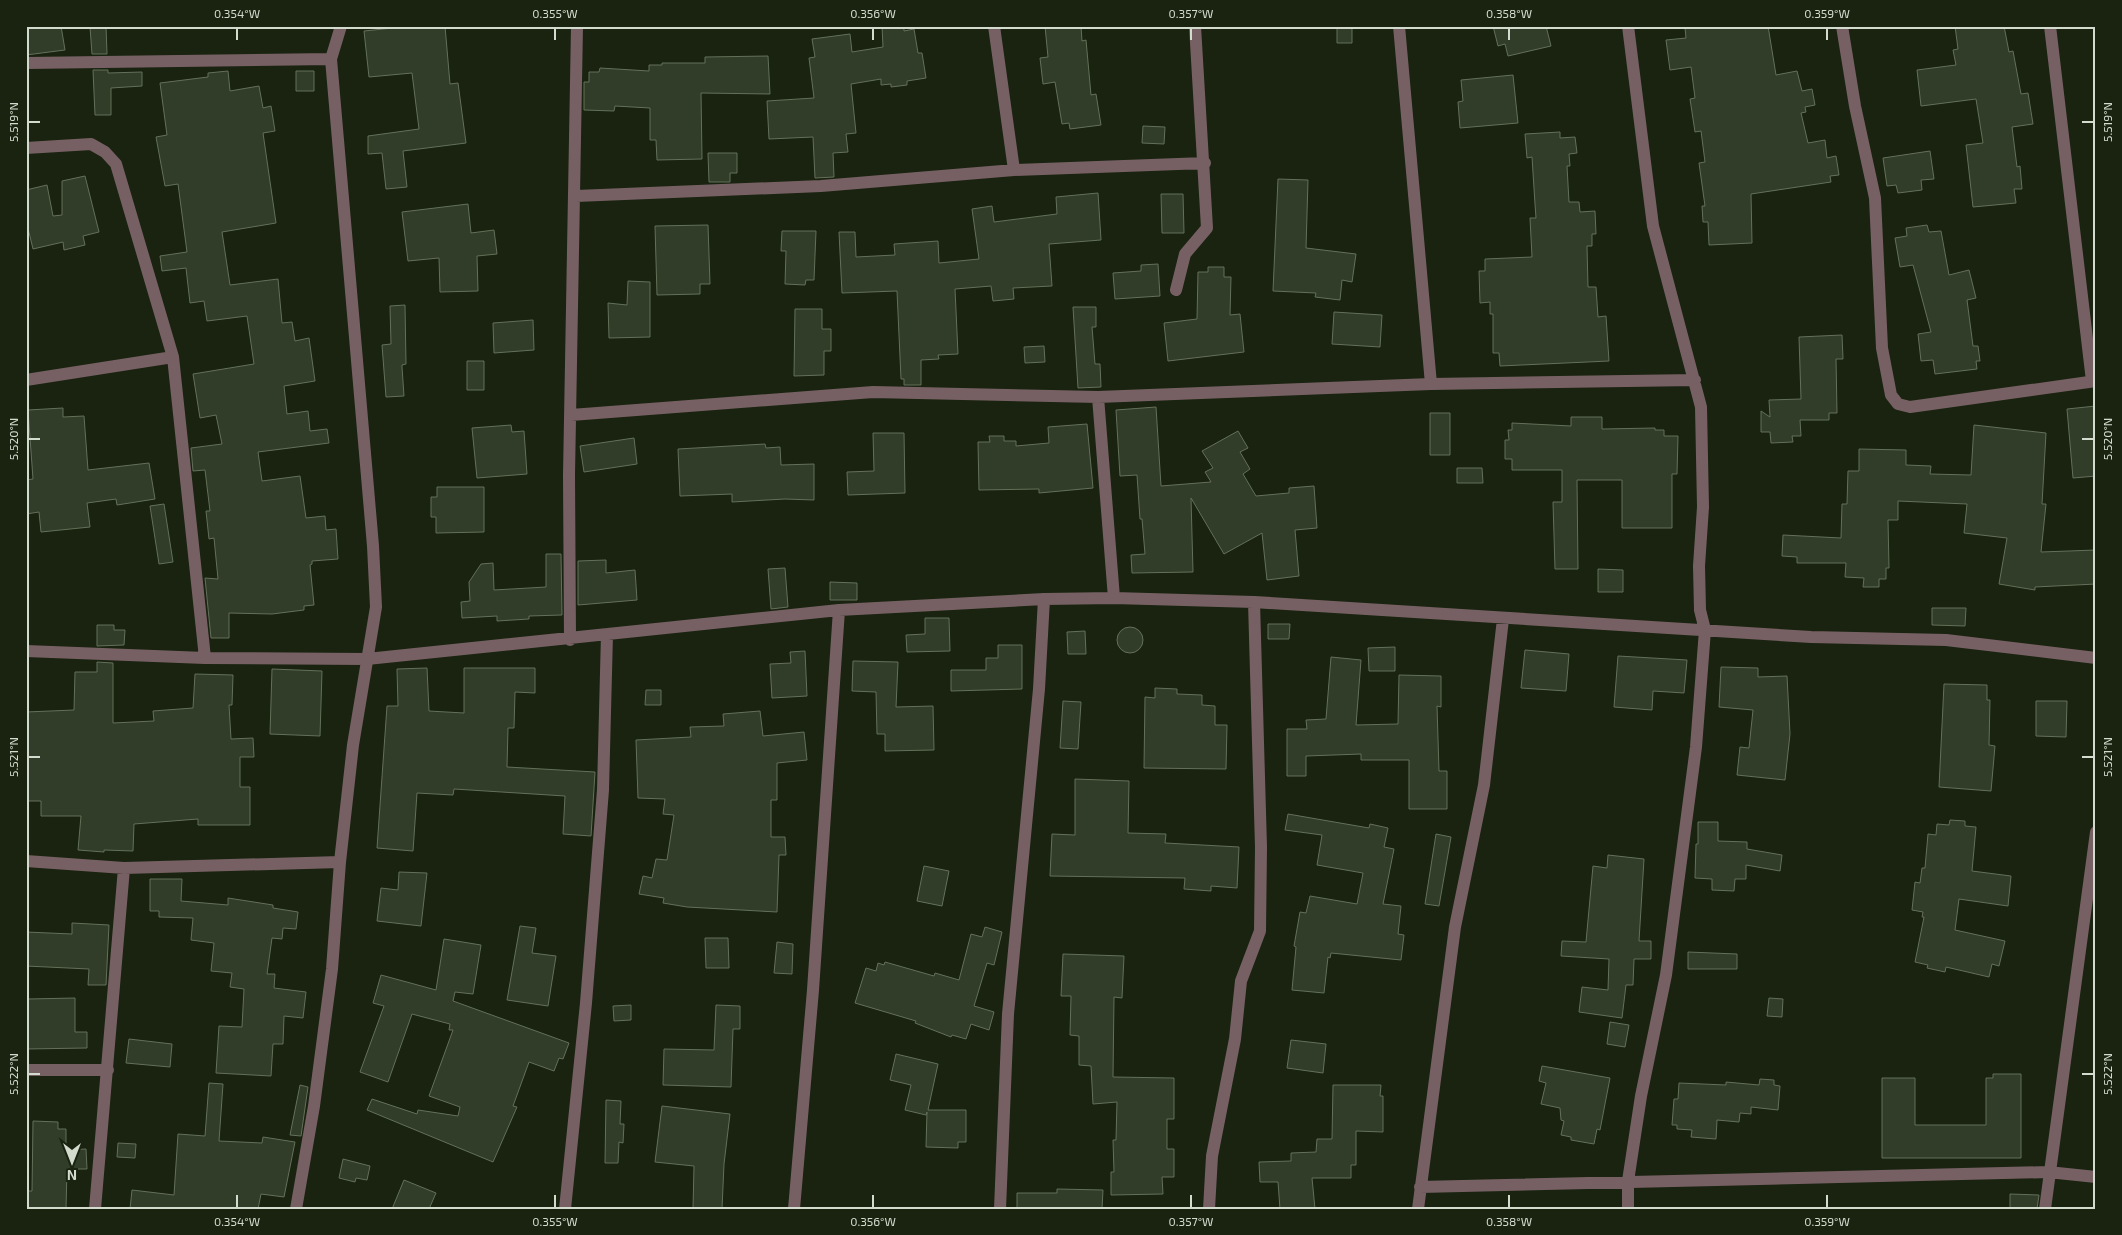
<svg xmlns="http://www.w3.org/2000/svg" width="2122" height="1235" viewBox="0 0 2122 1235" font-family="'Exo 2',sans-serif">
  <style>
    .building { fill: #323d29; stroke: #64705a }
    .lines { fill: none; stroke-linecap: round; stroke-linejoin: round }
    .minor { stroke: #776063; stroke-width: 12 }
    .ticks { fill: none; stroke: #d3dace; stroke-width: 2 }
    .neatline { fill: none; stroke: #d3dace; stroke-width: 2 }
    .ticks-label { font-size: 12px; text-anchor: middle; fill: #d3dace }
  </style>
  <rect width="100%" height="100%" fill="#192310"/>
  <path class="building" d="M26 26H61L65 50 26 55Z
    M106 26 107 54H92L90 27Z
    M412 26H445L450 84 458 83 466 143 403 151 407 187 386 189 382 153 368 154V136L419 129 412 73 369 77 364 31Z
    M882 26H904V31L914 29 918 53H922L926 78 907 81V85L891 87V84L881 85V79L851 84 856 133 846 134 848 152 833 153 834 177 815 178 813 137 769 139 767 101 814 98 809 58 815 57 812 39 850 34 852 52 883 47Z
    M1045 26H1081L1082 41 1086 40 1091 95 1096 94 1101 125 1070 129 1069 123 1062 124 1055 82 1043 84 1040 58 1048 57Z
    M1337 26H1352V43H1337Z
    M1493 26H1546L1551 46 1508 56 1505 44 1498 46Z
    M1698 26H1768L1776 75 1797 71 1802 91 1812 89 1815 105 1805 107 1806 112 1801 113 1808 143 1825 140 1827 158 1836 156 1839 175 1830 176 1831 182 1751 194 1752 243 1709 245 1708 222H1703L1702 206H1705L1699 163 1705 162 1701 131 1695 132 1690 99 1695 98 1691 67 1670 70 1666 40 1686 38 1685 28Z
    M1955 26H2004L2009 52 2013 51 2021 94 2028 93 2033 124 2012 127 2017 167 2020 166 2022 189H2014L2016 203 1973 207 1966 145 1983 143 1976 99 1921 106 1917 70 1956 65 1953 50 1958 49Z
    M768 56 770 94 701 93 702 159 657 160 656 140H650V108L615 106 614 111 584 110V82H589V72H599L600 68 649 71V65H662V63H705V57Z
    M93 70H108V73L142 72V86L111 88V115H95Z
    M228 71 230 91 259 86 263 108 271 106 275 131 263 133 276 223 222 232 230 285 278 279 282 323 292 322 295 341 309 338 315 381 284 386 287 414 308 411 310 431 327 429 329 443 258 452 262 481 300 476 306 518 325 516 326 530 336 529 338 559 312 561V564L310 565 314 605 304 606V610L272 614 229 613V638H211L205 578 218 579 214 538 209 539 206 511H210L205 470 193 471 191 448 222 444 216 415 200 418 193 374 254 364 247 316 207 321 204 301 190 303 186 268 162 271 160 256 187 252 178 184 165 186 156 137 167 135 160 83 208 77V73Z
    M296 71H314V91H296Z
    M1513 75 1518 123 1460 128 1458 102 1463 101 1461 80Z
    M1143 126 1165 127 1164 144 1142 143Z
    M1560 132V138L1575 137 1577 153 1569 154 1570 166H1567L1569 202H1579L1580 212 1595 211 1596 234H1592V246H1587L1588 287H1596L1598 317 1606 316 1609 361 1500 366 1499 353H1493V314H1490V302L1480 303 1479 271H1485V259L1532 257 1530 218H1536L1535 204 1532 157 1527 158 1525 134Z
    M1930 151 1934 179 1921 180 1922 190 1898 193 1896 185 1887 186 1883 158Z
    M708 153H737V173H730V182H709Z
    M85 176 99 232 83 236 85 245 64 250 63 242 33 249 26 220V190L47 185 53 216 62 215V181Z
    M1278 179 1308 180 1306 248 1356 254 1352 282 1342 280 1340 300 1315 297 1316 293 1273 291Z
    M1098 193 1101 240 1049 244 1052 286 1013 288 1014 299 993 301 991 286 955 289 958 354 938 355 939 359 921 360V385H904V379H901L897 291 842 293 839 232H855L856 257 895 255 894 244 938 241 939 263 979 259 972 209 992 206 994 222 1057 214 1056 197Z
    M1161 194H1183L1184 233H1162Z
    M468 204 471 233 494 230 497 254 477 256 478 291 440 292 439 258 408 261 402 212Z
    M708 225 710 284H700V294L657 295 655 226Z
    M1927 225 1929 232 1941 231 1949 275 1969 270 1976 298 1967 300 1973 346H1978L1980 361H1976L1977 369 1935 374 1933 360 1921 361 1918 334 1931 332 1913 265 1900 267 1895 238 1907 236 1906 228Z
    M782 231H816L814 280H806L805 285 785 284 786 251H781Z
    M1158 264 1160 296 1115 299 1113 273 1141 271V265Z
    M1208 267H1224V277H1231L1230 315 1240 314 1244 352 1168 361 1164 323 1197 319 1198 272H1208Z
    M628 281 650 282V337L609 338 608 303 627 305Z
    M405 305 406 364 402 365V367L404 396 386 397 382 345 391 344 390 306Z
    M1073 307H1096V327H1092L1095 364H1100L1101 387 1078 388Z
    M795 309H822V329H831V351H824V375L794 376Z
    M1334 312 1382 315 1380 347 1332 344Z
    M533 320 534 350 494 353 493 323Z
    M1842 335 1843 359H1836L1837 413H1829V420H1800L1801 436H1792L1793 442 1771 443 1770 432H1761V411L1770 417 1769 400 1801 399 1799 337Z
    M1044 346 1045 362 1025 363 1024 347Z
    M467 361H484V390H467Z
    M2096 406V476L2073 478 2067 409Z
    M1156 407 1161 486 1211 482 1205 472 1213 468 1202 451 1238 431 1248 448 1240 452 1250 469 1243 474 1256 496 1289 493V488L1314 486 1317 528 1295 530 1299 576 1267 580 1262 533 1224 554 1191 498 1193 572 1132 573 1131 555 1145 554 1142 519H1140L1137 475 1120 476 1116 410Z
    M63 408V417L84 416 88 470 149 463 155 499 117 505 116 499 87 503 90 527 41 532 39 512 26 514V480L33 479 28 410Z
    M1430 413H1450V455H1430Z
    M1571 417H1602V429L1655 428V430H1664V436H1678L1677 474H1672V528H1622V480H1577L1578 569H1555L1553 502H1562V470H1512V459H1505V440H1509L1508 430H1512V423L1571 426Z
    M1087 424 1093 488 1039 493V489L979 490 978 442H990L989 436H1004V441H1016V446L1049 443 1048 427Z
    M511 425 512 432 524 431 527 474 477 478 472 428Z
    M1974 425 2046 433 2042 504H2046L2041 552 2096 550V584L2035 587V590L1999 584 2007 538 1964 533 1967 504 1898 501V520H1888L1889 568H1886V579H1879V587H1863L1864 578 1845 577 1846 563H1797V557L1782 556 1783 535 1841 538 1842 504H1847L1848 471H1859V449L1906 450V465L1931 466 1930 474 1971 475Z
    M873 433H904L905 493 848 495 847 472 874 471Z
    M634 438 637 464 584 472 580 446Z
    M765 444 766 448 780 447 781 465 814 464V500L785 499 732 502V494L680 496 678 449Z
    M1457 468H1482L1483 483H1457Z
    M437 487H484V532L436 533V517H431V497H437Z
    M164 504 173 562 159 564 150 506Z
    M546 554H561L562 615 529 616V619L497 621V616L462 618 461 602 470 601 469 582 481 564 493 563 494 590 546 587Z
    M606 560V573L635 570 637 600 578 605V561Z
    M785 568 788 607 771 609 768 569Z
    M1598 569 1623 570V592H1598Z
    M830 582 857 583V600H830Z
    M1932 608H1966L1965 626 1932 625Z
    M925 618H949L950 651 907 652 906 635 925 634Z
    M1268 624H1290L1289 639H1268Z
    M97 625H114V630H125L124 645 97 646Z
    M1117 640a13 13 0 1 1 26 0a13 13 0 1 1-26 0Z
    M1085 631 1086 654H1068L1067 632Z
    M998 645H1022V689L951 691V670H986V658H998Z
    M1395 647V671H1369L1368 648Z
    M1525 650 1569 654 1566 691 1521 688Z
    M805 651 807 696 772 698 770 664 791 663 790 652Z
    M1618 656 1687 660 1684 693 1653 691 1652 710 1614 707Z
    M1331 657 1361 660 1356 725 1398 724 1399 675 1441 676V707L1437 706 1439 771H1447V809H1409V760H1361V754L1306 756V776H1287V729H1307L1306 720 1326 719Z
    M853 661 898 662 896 707 933 706 934 750 885 751V734H877L876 692 852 691Z
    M97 662 113 663V723L154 721 153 711 193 708 195 674 233 675 232 705H229L231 739 253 738 254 757H240V787H250V825H198V819L134 824 133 851 104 850V852L78 850 81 816H41V801H27L26 712 74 710 75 672H97Z
    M1721 667 1758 668V677L1787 676 1790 734 1785 780 1737 775 1740 747 1749 748 1753 710 1719 707Z
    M427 668 429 711 464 713V668H535V693L515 692 514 728H508L507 767 595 772 591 836 563 834 565 796 454 789 453 795 417 793 413 851 377 848 387 706H398L397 669Z
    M272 669 322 671 320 736 270 734Z
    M1944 684 1987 685V700H1990L1989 745 1995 746 1991 791 1939 787Z
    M1155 688 1177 689V694L1202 695V705L1215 706V725H1227L1226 769 1144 768 1145 697 1155 698Z
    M646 690H661V705H645Z
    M1063 701 1081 702 1078 749 1060 748Z
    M2036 701H2067L2066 737 2036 736Z
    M760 711 763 736 804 732 807 760 777 763V800H771V837H785L786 855H779L777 912 687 907 663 903 664 898 639 894 643 876 652 878 656 859 667 860 674 815 663 814 665 799 638 798 636 740 691 737 690 727 724 726 723 714Z
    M1075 779 1129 781 1128 833 1166 834 1165 843 1239 847 1237 888 1211 886V891L1184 889 1185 878 1050 876 1052 834 1075 835Z
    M1288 814 1369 828 1370 824 1388 828 1384 847 1394 849 1383 904 1401 906 1398 934 1404 935 1401 960 1331 953 1330 958 1328 957 1324 993 1292 990 1296 947 1294 946 1300 912 1306 913 1310 896 1357 904 1363 873 1317 865 1322 835 1285 830Z
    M1950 820 1965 821V826L1976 827 1972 871 2011 876 2008 906 1959 899 1955 930 2005 941 1999 966 1992 964 1989 977 1946 967 1945 972 1927 968 1928 965 1915 962 1924 917H1922L1923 912 1912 910 1915 882 1920 883 1922 868H1925L1928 834 1936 835 1937 824 1949 825Z
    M1698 822H1718V841L1747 842V849L1782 855 1780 871 1746 865V879H1735L1734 891 1712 890V879L1695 878 1696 844H1698Z
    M1436 834 1451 837 1439 906 1425 904Z
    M1608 855 1644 859 1639 941H1651V959H1634L1633 985H1626L1622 1018 1579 1012 1582 987 1608 990 1609 959 1561 956 1562 941 1586 942 1593 866 1607 868Z
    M924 866 949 871 942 906 917 901Z
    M399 872 427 873 421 926 377 921 381 888 398 890Z
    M150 879H182L181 901 228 905V898L273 905V908L298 912 296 929 283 928 282 939 272 938 267 974H275L274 988 306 992 303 1018 284 1016 283 1044H273L271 1076 216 1073 219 1026 242 1027 244 989 230 987 232 973 211 971 214 943 191 940 193 918 159 917V911H150Z
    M72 923 109 925 106 985H88L89 969 26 966V932L72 934Z
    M520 926 536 928 532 953 556 956 548 1006 507 1000Z
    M985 927 1002 932 994 965 987 963 974 1006 994 1012 989 1030 971 1024 966 1039 952 1035 951 1037 915 1023 916 1021 855 1003 866 968 876 971 878 963 884 965 885 962 934 976 935 973 959 980 971 934 982 937Z
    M705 938H728L729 968H706Z
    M444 939 481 945 473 994 455 992 453 1001 569 1043 563 1059 559 1058 554 1071 529 1062 513 1106 517 1107 493 1162 367 1110 372 1099 417 1114 418 1110 458 1116 460 1107 429 1096 453 1030H449L450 1024 412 1014 388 1082 360 1072 384 1006 373 1003 381 975 436 990Z
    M777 942 793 944 792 974 774 973Z
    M1688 952 1737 954V969H1688Z
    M1063 954 1124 956 1122 998 1114 997 1113 1077 1174 1078V1119H1167V1149H1174V1177H1162L1163 1194 1111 1195V1172H1114L1113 1140H1116L1117 1102 1093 1104 1091 1066 1079 1065V1036L1070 1035 1071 996H1061Z
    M75 998V1032H87V1048L26 1049 28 999Z
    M1769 998 1783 999 1782 1017 1767 1016Z
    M631 1005V1020L614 1021 613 1006Z
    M716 1005 740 1006V1029H733L731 1087 663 1085 664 1049 714 1050Z
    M1610 1022 1629 1025 1625 1047 1607 1044Z
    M129 1039 172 1044 170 1067 126 1063Z
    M1291 1040 1326 1044 1323 1073 1287 1068Z
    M896 1054 938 1064 928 1110H966V1142H958V1148L926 1147 927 1112 926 1115 905 1110 911 1085 890 1080Z
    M1542 1066 1610 1078 1600 1130 1597 1129 1594 1144 1571 1140V1137L1561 1135 1564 1121 1561 1120 1560 1108 1541 1104 1546 1083 1539 1081Z
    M1993 1074H2021V1158H1882V1078H1915V1125H1986V1078H1993Z
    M1760 1079 1774 1080V1085L1780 1086 1778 1110 1751 1107V1114L1740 1113 1739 1122 1717 1120 1716 1139 1691 1137 1692 1130 1677 1129V1125H1672L1674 1099H1678L1679 1083 1726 1085V1082L1759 1085Z
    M209 1083 223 1084 219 1141 262 1143 263 1137 295 1142 284 1197 261 1194 258 1209H130L132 1190 174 1195 178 1134 205 1136Z
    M300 1085 308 1087 301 1136 290 1135Z
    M1333 1085H1381L1380 1096H1383V1132L1356 1131V1165H1351V1178H1312L1315 1209H1280L1278 1182H1260L1259 1162 1291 1161V1153L1316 1152 1317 1139H1332Z
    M606 1100 621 1101 620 1124H624L623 1143 619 1142 618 1163H605Z
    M662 1106 730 1114 724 1164 722 1209H693L694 1166 655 1162Z
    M33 1121 58 1122V1129H66V1150L86 1149 87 1169H67L66 1209H26V1191H32Z
    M118 1143 136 1144 135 1158 117 1157Z
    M343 1159 370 1166 367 1180 356 1178 355 1182 339 1178Z
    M404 1180 436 1193 429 1209H392Z
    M1057 1189 1103 1190 1102 1209H1017V1193H1057Z
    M2010 1194 2039 1195 2037 1209H2010Z"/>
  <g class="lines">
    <path class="minor" d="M994 26 1014 170
      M1399 26 1431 384
      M1628 26 1653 226 1701 407 1703 507 1699 566 1700 610 1705 630 1696 747 1666 975 1641 1096 1628 1181V1209
      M1842 26 1855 106 1875 198 1882 348 1891 395 1898 404 1910 407 2096 381
      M2050 26 2092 381
      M26 63 331 59
      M26 148 91 144 105 152 116 164 173 357 205 658
      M576 196 821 186 1014 170 1205 163
      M1176 290 1185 254 1207 228 1195 26
      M26 380 173 357
      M1098 397 1114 598
      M571 415 873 392 1098 397 1431 384 1695 380
      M570 640 569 475 577 26
      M26 651 205 658 367 659 839 610 1044 599 1114 598 1254 602 1811 637 1946 640 2096 658
      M26 861 124 868 340 862
      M26 1070H108
      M1420 1187 2048 1172 2096 1177
      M95 1209 124 868
      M296 1209 314 1106 332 969 340 862 353 745 376 607 373 546 331 59 341 26
      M565 1209 586 1003 603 790 607 634
      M794 1209 813 990 839 610
      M1000 1209 1008 1014 1039 689 1044 599
      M1209 1209 1212 1156 1235 1039 1241 981 1260 931 1261 847 1254 602
      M1418 1209 1455 927 1484 785 1503 619
      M2045 1209 2096 832"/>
  </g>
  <path class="ticks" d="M237 28V40M555 28V40M873 28V40M1191 28V40M1509 28V40M1827 28V40M28 122H40M2082 122H2094M28 439H40M2082 439H2094M28 757H40M2082 757H2094M28 1074H40M2082 1074H2094M237 1195V1208M555 1195V1208M873 1195V1208M1191 1195V1208M1509 1195V1208M1827 1195V1208"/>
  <rect width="2122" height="1235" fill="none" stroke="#192310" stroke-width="55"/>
  <g transform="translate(72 1162) rotate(180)" stroke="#192310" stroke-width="4" paint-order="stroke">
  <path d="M0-4L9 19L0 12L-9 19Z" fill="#d3dace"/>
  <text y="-8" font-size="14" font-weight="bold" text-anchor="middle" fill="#d3dace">N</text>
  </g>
  <rect x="28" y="28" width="2066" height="1180" class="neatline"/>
  <g class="ticks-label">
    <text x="237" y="18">0.354°W</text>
    <text x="555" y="18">0.355°W</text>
    <text x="873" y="18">0.356°W</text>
    <text x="1191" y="18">0.357°W</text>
    <text x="1509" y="18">0.358°W</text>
    <text x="1827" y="18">0.359°W</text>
    <text transform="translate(2108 122) rotate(-90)" y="4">5.519°N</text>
    <text transform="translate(14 122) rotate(-90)" y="4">5.519°N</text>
    <text transform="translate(2108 439) rotate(-90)" y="4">5.520°N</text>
    <text transform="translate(14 439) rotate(-90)" y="4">5.520°N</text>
    <text transform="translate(2108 757) rotate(-90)" y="4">5.521°N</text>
    <text transform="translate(14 757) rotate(-90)" y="4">5.521°N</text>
    <text transform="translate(2108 1074) rotate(-90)" y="4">5.522°N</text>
    <text transform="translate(14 1074) rotate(-90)" y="4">5.522°N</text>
    <text x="237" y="1226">0.354°W</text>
    <text x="555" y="1226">0.355°W</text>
    <text x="873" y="1226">0.356°W</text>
    <text x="1191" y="1226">0.357°W</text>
    <text x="1509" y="1226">0.358°W</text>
    <text x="1827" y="1226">0.359°W</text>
  </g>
</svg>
